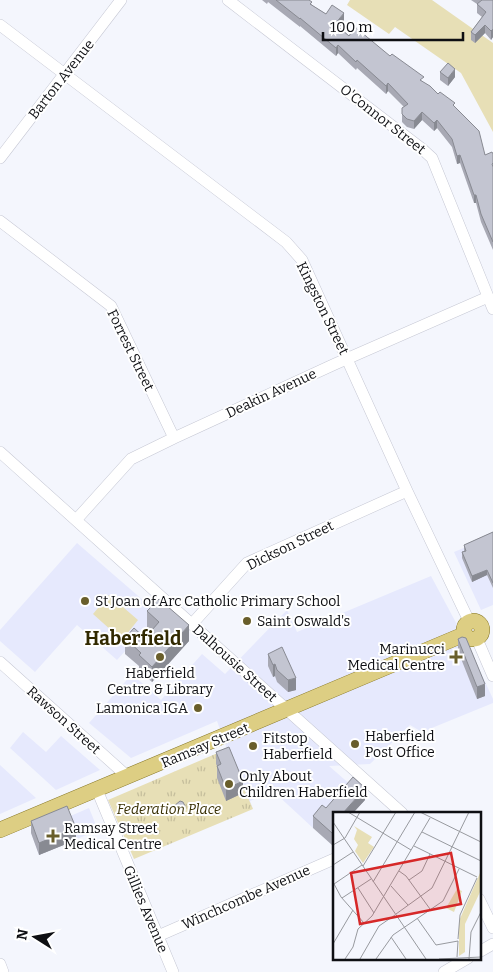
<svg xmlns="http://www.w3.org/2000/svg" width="493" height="972" viewBox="0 0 493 972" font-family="Bitter,serif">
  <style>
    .built { fill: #e6e9fd }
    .park { fill: url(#park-tufts) }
    .garden { fill: #e7dfb6 }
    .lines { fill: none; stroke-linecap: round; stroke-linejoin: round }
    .minor-casing { stroke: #c6c8d4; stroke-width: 12 }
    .major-casing { stroke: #867626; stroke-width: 16 }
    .minor { stroke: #fff; stroke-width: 11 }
    .major { stroke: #ddce83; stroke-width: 15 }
    .wall { fill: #a8a9b4 }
    .shaded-wall { fill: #888a92 }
    .building { fill: #c3c5d1; stroke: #888a92 }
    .poi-dot { fill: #695e2b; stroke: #fff; stroke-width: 2 }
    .labels { text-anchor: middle; stroke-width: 4; stroke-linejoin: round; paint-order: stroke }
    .street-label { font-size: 14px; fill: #0e0f13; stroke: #fff }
    .poi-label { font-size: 14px; fill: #0e0f13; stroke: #fff; text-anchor: start }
    .park-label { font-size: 14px; font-style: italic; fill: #382f03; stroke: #fff }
    .district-label { font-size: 19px; font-weight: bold; fill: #312900; stroke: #fff }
    .inset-road { fill: none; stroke: #989a9f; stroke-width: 1 }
    .view { fill: #d62828; fill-opacity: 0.15; stroke: #d62828; stroke-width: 2.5 }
    .inset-edge { fill: none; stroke: #0e0f13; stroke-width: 2.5 }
  </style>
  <defs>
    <pattern id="park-tufts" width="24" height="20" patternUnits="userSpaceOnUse" patternTransform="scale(1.25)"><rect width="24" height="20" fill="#e7dfb6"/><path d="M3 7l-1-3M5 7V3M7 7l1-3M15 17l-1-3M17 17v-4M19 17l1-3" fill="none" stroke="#c5be9c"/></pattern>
  </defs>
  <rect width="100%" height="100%" fill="#f4f6fd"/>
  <path class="built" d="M493 536V605L481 610 454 552Z
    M77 543 159 614 117 660 77 625 35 672 0 641V630Z
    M431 576 469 647 493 699V703L422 732 410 725 370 764 329 766 352 786 313 828 273 791 250 801 253 809 205 759 227 749 217 721 131 758 89 723 132 674 161 700 202 654 225 674 287 610 297 632Z
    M23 732 46 752 61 736 100 770 56 790 10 748Z
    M0 765 36 798 0 814Z
    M89 808 98 830 39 855 31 833Z"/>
  <path class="park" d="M227 749 253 809 134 859 108 800Z"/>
  <path class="garden" d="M350 0H432L493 43V132L461 73 395 27 389 34 347 5Z
    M109 595 138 620 122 640 93 614Z"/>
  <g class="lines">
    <g class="minor-casing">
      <path id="minor" d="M228 0 421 148 432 158 493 309
        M0 25 286 242 302 260 407 491 469 621
        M0 158 121 0
        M0 221 111 306 174 438
        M0 452 402 813
        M76 520 131 459 174 438 335 364 488 297
        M192 624 247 563 407 491
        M477 639 493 676
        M0 662 128 777
        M97 790 173 972
        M479 899 493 928
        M158 936 334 859
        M479 952 493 944
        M0 964 3 972
        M444 972 468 958"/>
    </g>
    <g class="major-casing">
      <path id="major" d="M464 630a9 9 0 1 1 18 0a9 9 0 1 1-18 0Z
        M0 830 465 634"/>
    </g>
    <use href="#minor" class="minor"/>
    <use href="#major" class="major"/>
  </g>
  <path class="wall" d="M262 0H309L312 5 326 14 344 22 339 27 349 36 390 56 455 107 485 155 493 154V250L481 222 476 203H474L460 163 457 164 452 147 437 128 434 131 422 120 414 129 407 127 402 122V108L404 107 388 91 386 94 357 68 356 70 338 53 336 56 300 26V27L268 2 267 4Z
    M471 0H493V37L491 40 485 33 475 43 471 40V32L482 17 477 13V4Z
    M440 72 455 77 448 86 440 80Z
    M493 532V588L487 575 472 582 462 558V552L464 551V545Z
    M147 611 189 641 152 682 139 671V666L125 654V638H145L151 631 147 627Z
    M458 639 485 696 477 699 458 651Z
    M268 654 296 690 288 692 277 682 275 676 273 677 268 666Z
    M216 752 243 793 226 801 217 778V766L216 764Z
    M365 800 353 813H334V842L332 845 313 828V816L326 808Z
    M174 806 185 810 183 814 179 815 176 814Z
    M31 821 76 840 39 855 31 833Z"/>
  <path class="shaded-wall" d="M344 13V22L335 32V24Z
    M485 25V33L475 43V35Z
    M493 29V37L491 40V31Z
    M338 45V53L336 56V48Z
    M455 69V77L448 86V78Z
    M388 83V91L386 94V86Z
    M422 112V120L414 129V121Z
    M437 120V128L434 131V123Z
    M460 155V163L457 164V156Z
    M474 195H476V203H474Z
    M487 570V575L472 582V576Z
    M189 625V641L152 682V667Z
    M275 664V676L273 677V665Z
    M296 678V690L288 692V680Z
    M485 684V696L477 699V687Z
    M243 781V793L226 801V789Z
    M365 788V800L353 813H343Z
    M185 806V810L183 814 179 815V811Z
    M76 828V840L39 855V843Z
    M334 831V842L332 845V833Z"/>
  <path class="building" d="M276 0H309L312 2 310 4 326 14 332 5 344 13 335 24 349 36 355 27 390 56 392 54 424 77 420 80 430 86 438 94 440 92 455 103 453 105 479 131 485 155 492 152 493 154V163L492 164 493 167V242L481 214 476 195H474L460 155 457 156 452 139 437 120 434 123 422 112 414 121 407 119 402 114V108L408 104 388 83 386 86 357 60 356 62 338 45 336 48 300 18V19Z
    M482 0H493V29L491 31 485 25 475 35 471 32 486 12 477 4Z
    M448 63 455 69 448 78 440 72Z
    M493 532V583L487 570 472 576 462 552 466 551 464 545Z
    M159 599 189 625 152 667 139 655 141 653 125 638 134 628 145 638 159 622 147 611Z
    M462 637 466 638 485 684 477 687 458 639Z
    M282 647 296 678 288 680 277 670 275 664 273 665 268 654Z
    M229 747 243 781 226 789 217 766 221 764 216 752Z
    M353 777 365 788 343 813H334V831L332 833 313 816 322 805 326 808Z
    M180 801 183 802 185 806 183 810 179 811 176 810 174 806Z
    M67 806 76 828 39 843 31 821Z"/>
  <g class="poi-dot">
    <circle cx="85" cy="601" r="5"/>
    <circle cx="247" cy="621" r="5"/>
    <circle cx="160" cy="657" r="5"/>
    <path d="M453.5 649.5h5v5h5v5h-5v5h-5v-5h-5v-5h5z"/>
    <circle cx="198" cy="708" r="5"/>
    <circle cx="355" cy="744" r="5"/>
    <circle cx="253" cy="746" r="5"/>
    <circle cx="229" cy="784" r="5"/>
    <path d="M50.5 828.5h5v5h5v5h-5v5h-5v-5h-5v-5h5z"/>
  </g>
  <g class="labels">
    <g class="street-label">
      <text transform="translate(61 79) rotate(-52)" y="5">Barton Avenue</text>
      <text transform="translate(383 119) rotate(38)" y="5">O'Connor Street</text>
      <text transform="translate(323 308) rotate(64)" y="5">Kingston Street</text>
      <text transform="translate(131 350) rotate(64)" y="5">Forrest Street</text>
      <text transform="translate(271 393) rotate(-25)" y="5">Deakin Avenue</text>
      <text transform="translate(290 545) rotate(-26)" y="5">Dickson Street</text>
      <text transform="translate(235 663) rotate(42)" y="5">Dalhousie Street</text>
      <text transform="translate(64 720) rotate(42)" y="5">Rawson Street</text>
      <text transform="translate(205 745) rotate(-23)" y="5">Ramsay Street</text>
      <text transform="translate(246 897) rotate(-24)" y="5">Winchcombe Avenue</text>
      <text transform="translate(146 909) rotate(67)" y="5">Gillies Avenue</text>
    </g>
    <g class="poi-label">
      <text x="95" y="606">St Joan of Arc Catholic Primary School</text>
      <text x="257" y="626">Saint Oswald's</text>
      <text x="445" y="654" text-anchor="end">Marinucci<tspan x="445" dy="16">Medical Centre</tspan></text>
      <text x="160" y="678" text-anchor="middle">Haberfield<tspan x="160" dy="16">Centre &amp; Library</tspan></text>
      <text x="188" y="713" text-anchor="end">Lamonica IGA</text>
      <text x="365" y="741">Haberfield<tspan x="365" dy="16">Post Office</tspan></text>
      <text x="263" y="743">Fitstop<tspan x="263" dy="16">Haberfield</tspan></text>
      <text x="239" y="781">Only About<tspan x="239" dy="16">Children Haberfield</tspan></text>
      <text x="64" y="833">Ramsay Street<tspan x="64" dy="16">Medical Centre</tspan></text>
    </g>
    <g class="park-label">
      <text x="169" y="814">Federation Place</text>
    </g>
    <g class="district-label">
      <text x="133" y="645">Haberfield</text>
    </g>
  </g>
  <g transform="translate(333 812)">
    <rect width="148" height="148" fill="#f4f6fd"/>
    <path d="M21 14 39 25 35 31 41 35 30 51 22 39 25 33 21 27 24 18ZM147 61V80L132 112V140L126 144V109Z" fill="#e7dfb6"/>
    <path d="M124 77 129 79 121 100 113 96Z" fill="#e7dfb6"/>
    <path class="inset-road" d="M15 0 78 38M87 0 148 30M0 10 93 147M89 20 148 49M0 33 12 26 27 0M81 34 144 65M0 53 20 40M30 54 63 0M66 59 73 64 97 97M76 68 89 59 97 42M0 70 8 85 31 111M40 70 82 0M1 72 29 53M58 74 75 93M25 76 41 101M9 86 38 67M63 102 99 76 136 0M84 106 103 133 125 129M58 125 73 147M125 127 127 103 144 66M0 132 20 98M124 145 125 129M12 147 20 135 25 117 39 104 97 6M27 147 46 114 62 103M43 147 60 123 110 89 126 57M106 147 148 145M136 147 138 120 148 100"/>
    <path class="view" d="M118 41 128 92 27 112 18 61Z"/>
    <rect width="148" height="148" class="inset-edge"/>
  </g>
  <g transform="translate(35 937) rotate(281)" stroke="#ffffff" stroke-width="4" paint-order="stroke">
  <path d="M0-4L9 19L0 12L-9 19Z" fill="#0e0f13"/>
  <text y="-8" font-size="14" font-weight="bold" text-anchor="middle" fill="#0e0f13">N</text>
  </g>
  <path d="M323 32v8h140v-8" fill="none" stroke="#0e0f13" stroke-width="2.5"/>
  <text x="330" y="32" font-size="15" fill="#0e0f13" stroke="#ffffff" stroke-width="4" paint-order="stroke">100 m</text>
</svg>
